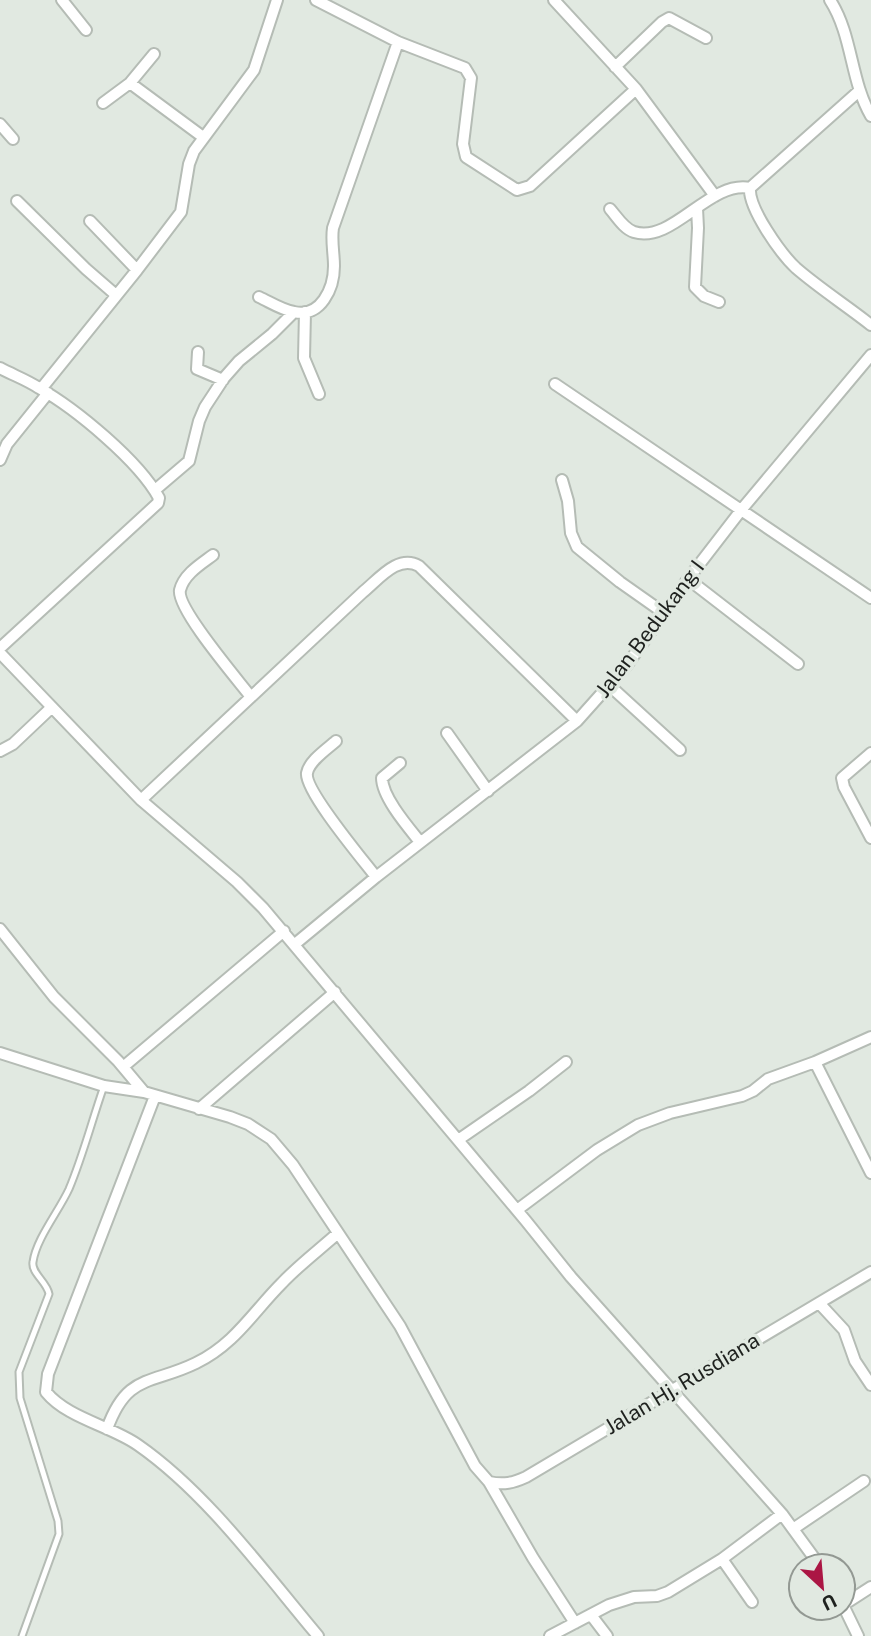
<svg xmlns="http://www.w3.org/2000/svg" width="871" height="1636" viewBox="0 0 871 1636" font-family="'Public Sans',sans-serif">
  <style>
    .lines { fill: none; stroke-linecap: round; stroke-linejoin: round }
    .service-casing { stroke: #b5bcb5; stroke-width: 9 }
    .minor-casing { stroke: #b5bcb5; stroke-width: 14 }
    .service { stroke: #fff; stroke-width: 5 }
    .minor { stroke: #fff; stroke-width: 10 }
    .labels { text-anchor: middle; stroke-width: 7; stroke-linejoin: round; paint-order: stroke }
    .street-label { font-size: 21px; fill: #1e211e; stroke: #e1e9e1 }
  </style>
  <rect width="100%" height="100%" fill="#e1e9e1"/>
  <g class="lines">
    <g class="service-casing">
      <path id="service" d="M22 1636 59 1534 58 1521 20 1398 19 1372 49 1294C47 1282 31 1273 33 1262 36 1239 59 1211 69 1189 83 1156 92 1120 104 1086"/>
    </g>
    <g class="minor-casing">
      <path id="minor" d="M62 0 86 30
        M316 0 398 42 465 68 471 78 463 144 466 157 517 190 530 186 636 89
        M554 0 636 89 715 196
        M830 0C853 36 850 80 871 116
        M615 67 662 22 669 18 706 38
        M130 83 154 54
        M859 91 750 188C748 208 781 254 796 268 819 288 847 306 871 325
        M103 103 130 83 203 137
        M0 124 13 139
        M17 201 86 269 116 295
        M697 208 698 228 695 287 704 296 719 302
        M610 209C617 217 624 229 634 232 673 244 709 180 750 188
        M90 221 137 270
        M259 297C270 302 282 310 294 312 321 318 334 288 334 266 334 253 331 241 333 228L398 42
        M305 312 304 358 319 394
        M198 352 197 369 223 380
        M0 368C13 375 27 380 39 388 76 409 139 461 159 498L158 503 0 648
        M555 384 871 598
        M41 389 137 270 181 212 189 164 194 151 254 70 277 0
        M0 460 7 444 48 393
        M562 480 568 501 571 533 577 547 620 582 664 613
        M155 490 189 461 199 421 205 407 224 378 239 361 272 334 294 312
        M213 555C201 564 184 574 180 590 176 608 238 680 251 697
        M688 579 798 664
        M0 653 141 800 237 882 263 908 526 1221 571 1277 782 1514 820 1566
        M610 686 680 750
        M447 733 488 791
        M336 741C327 749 309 761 307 773 304 790 363 860 376 877
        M0 751 13 744 51 708
        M871 753 842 778 844 787 871 838
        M400 763 382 778C382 797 408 827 420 842
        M141 800 363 592C379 579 398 554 419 566L577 721
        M0 929 54 997 118 1061 144 1092
        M295 944 376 877 577 721 627 665 688 579 742 509 871 355
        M0 1053 104 1086 144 1092 230 1117 248 1124 271 1139 293 1165 400 1326 475 1466 489 1482 533 1558 575 1623
        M815 1062 871 1173
        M123 1067 284 931
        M155 1096 48 1374 46 1392C67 1418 111 1426 138 1445 207 1493 264 1572 318 1636
        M199 1109 335 992
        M458 1140 529 1091 566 1062
        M517 1210 597 1150 638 1125 670 1113 742 1096 753 1091 768 1079 815 1062 871 1037
        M819 1303 844 1330 855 1361 871 1385
        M107 1429C127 1373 151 1385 196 1363 235 1344 253 1312 282 1283 299 1265 319 1250 338 1233
        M489 1482C504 1485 513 1483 526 1477L871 1272
        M793 1529 864 1481
        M752 1602 722 1559 782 1514
        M843 1605 858 1636
        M843 1605 871 1587
        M591 1615 607 1636
        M550 1636 609 1605 634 1597 657 1596 668 1592 722 1559"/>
    </g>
    <use href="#service" class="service"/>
    <use href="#minor" class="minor"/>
  </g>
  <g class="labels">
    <g class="street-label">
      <text transform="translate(650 629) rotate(-53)" y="7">Jalan Bedukang I</text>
      <text transform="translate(682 1384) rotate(-31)" y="7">Jalan Hj. Rusdiana</text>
    </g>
  </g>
  <g transform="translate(822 1587) rotate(154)"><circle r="33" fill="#e1e9e1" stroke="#939993" stroke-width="2"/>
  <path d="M0-5L12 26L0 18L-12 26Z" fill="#ab1644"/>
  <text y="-10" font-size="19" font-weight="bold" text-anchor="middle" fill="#1e211e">U</text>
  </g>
</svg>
